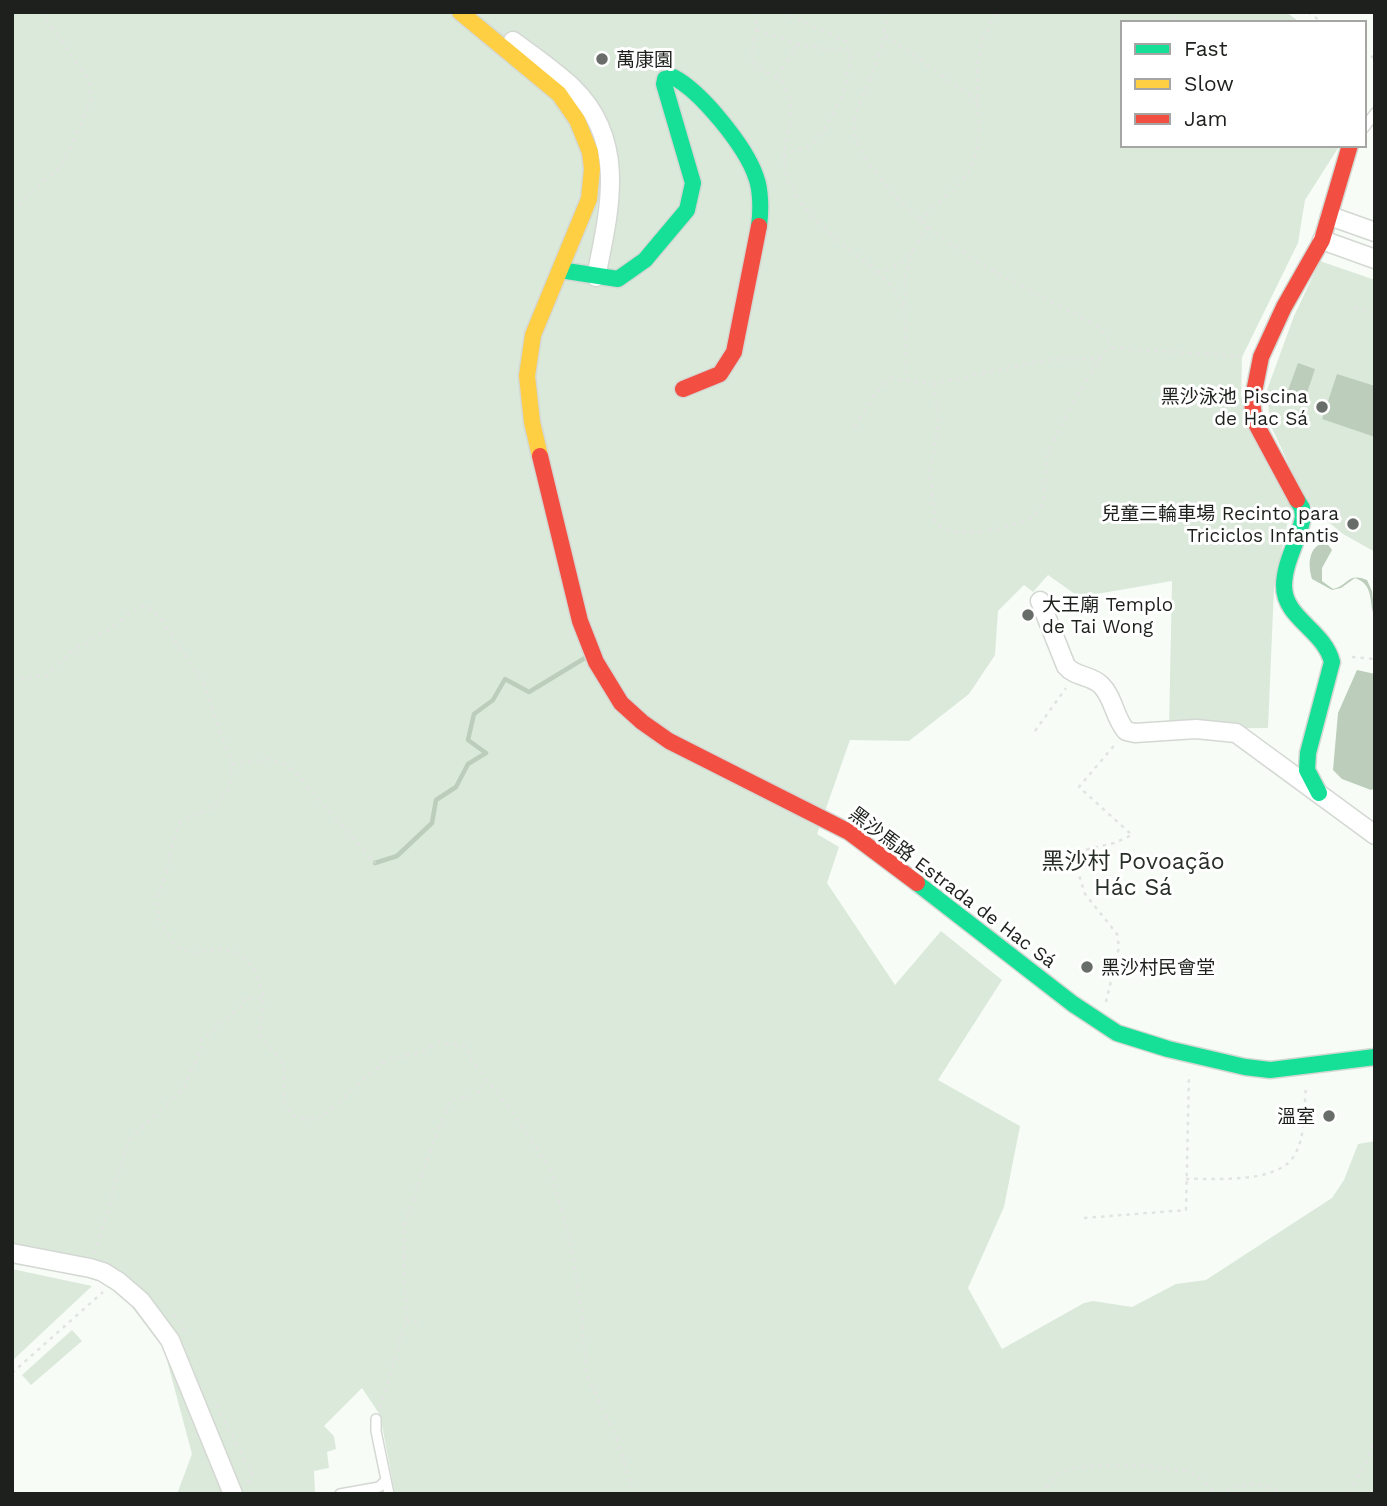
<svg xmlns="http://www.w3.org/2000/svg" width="1387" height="1506" viewBox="0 0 1387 1506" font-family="'Work Sans','Noto Sans SC',sans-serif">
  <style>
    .green { fill: #dbe9da }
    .water { fill: #bccebb }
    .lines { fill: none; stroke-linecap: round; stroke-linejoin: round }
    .stream { stroke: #bccebb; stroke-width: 4.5 }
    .lane-casing { stroke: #d4d8d3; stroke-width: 12 }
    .street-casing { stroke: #d4d8d3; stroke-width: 21 }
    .fast-casing { stroke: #d4d8d3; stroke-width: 19 }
    .slow-casing { stroke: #d4d8d3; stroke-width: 19 }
    .jam-casing { stroke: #d4d8d3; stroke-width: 19 }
    .path { stroke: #e2e4e2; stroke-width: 2.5; stroke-dasharray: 3.5 5; stroke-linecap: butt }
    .lane { stroke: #fefffe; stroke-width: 9 }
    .street { stroke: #fefffe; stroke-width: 18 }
    .fast { stroke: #16e098; stroke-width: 16 }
    .slow { stroke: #ffcf43; stroke-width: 16 }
    .jam { stroke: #f24e42; stroke-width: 16 }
    .poi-dot { fill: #696d69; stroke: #fff; stroke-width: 2.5 }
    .labels { text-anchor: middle; stroke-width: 6; stroke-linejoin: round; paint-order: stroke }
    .poi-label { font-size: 19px; fill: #1d201c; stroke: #fff; text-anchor: start }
    .street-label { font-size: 19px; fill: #1d201c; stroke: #fff }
    .quarter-label { font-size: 23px; fill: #282f28; stroke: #fff }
  </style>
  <rect width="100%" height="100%" fill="#f7fcf7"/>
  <path class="green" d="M12 12H1286L1301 23H1123V145H1340L1305 200 1298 243 1242 357 1241 396 1292 501 1274 588 1268 728 1169 729 1172 581 1079 597 1048 575 1033 592 1024 585 998 611 995 655 969 694 909 741 850 740 817 834 839 847 827 883 895 985 941 931 1002 980 938 1080 1020 1126 1004 1207 968 1288 1002 1349 1084 1303 1093 1301 1132 1307 1176 1284 1206 1280 1332 1198 1344 1180 1358 1144 1375 1141V1494H395L380 1415 362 1388 324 1426 334 1436 336 1449 327 1452 329 1468 314 1471 315 1494H177L192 1454 164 1349 128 1302 100 1278 12 1264Z
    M1320 261 1375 280V552L1343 534 1315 511 1298 484 1270 424 1267 390 1294 316Z
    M12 1269 92 1286 12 1361Z
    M72 1330 82 1341 31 1385 22 1375Z"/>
  <path class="water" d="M1298 363 1315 369 1305 399 1287 393Z
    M1337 374 1375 386V437L1322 419Z
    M1326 542 1332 550 1322 568V581L1333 589C1349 585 1348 572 1367 580L1372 591 1375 618C1368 602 1375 585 1355 578L1341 588 1332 590 1312 579C1307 564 1309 545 1326 542Z
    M1357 670 1375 674V788L1371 790 1342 779 1333 770 1338 713Z"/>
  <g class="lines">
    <path class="stream" d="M375 863 397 856 432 823 436 800 456 787 468 764 486 753 468 740 474 714 493 700 505 679 529 692 585 658"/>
    <g class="lane-casing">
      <path id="lane" d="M1364 128 1375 113
        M376 1419V1431L389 1494
        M340 1494 379 1487 386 1480"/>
    </g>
    <g class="street-casing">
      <path id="street" d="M513 41C533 56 555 71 573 88 628 142 609 211 596 277
        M1330 216 1375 232
        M1322 240 1375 259
        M1040 601 1066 666C1075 677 1091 675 1101 685 1114 698 1114 717 1126 731L1135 733 1196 729 1236 733 1375 835
        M12 1253 90 1268 103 1272 119 1282 141 1301 170 1340 233 1494"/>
    </g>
    <g class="fast-casing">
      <path id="fast" d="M560 270 618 279 645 260 687 210 693 183 664 84 665 79 673 77C701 91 746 147 756 177 761 190 761 212 759 226
        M1297 500 1302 508 1303 517C1299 540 1284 562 1284 586 1284 618 1324 630 1332 662L1308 753 1307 770 1319 793
        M917 883 1073 1004 1117 1033 1168 1049 1245 1067 1270 1070 1375 1057"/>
    </g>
    <g class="slow-casing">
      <path id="slow" d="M460 12 559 94 577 120 590 152 592 169 589 199 533 335 527 376 532 422 540 456"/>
    </g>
    <g class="jam-casing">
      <path id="jam" d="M683 389 720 374 734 352 759 226
        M540 456 580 621 596 662 621 703 642 722 669 741 849 832 917 883
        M1297 500 1255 422 1252 402 1261 357 1284 307 1322 240 1350 145"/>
    </g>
    <path class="path" d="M754 12 756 30 751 58C761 79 779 68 788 94 799 126 772 152 792 188 804 210 823 228 842 244 866 264 893 279 904 310
      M782 12 847 42 850 58 845 90 821 136 809 146 783 155
      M885 12C888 40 873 69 864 94 859 105 853 118 854 130 856 145 867 161 876 173 932 248 1019 284 1099 327L1108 338 1110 348
      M1167 12 1181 23
      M1308 12 1323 23
      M756 30C788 42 814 51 848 48
      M885 35 979 102
      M1364 51 1375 59
      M777 76 798 45
      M12 210 62 165 91 101 90 82 41 12
      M919 220C936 204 962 187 972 165 988 127 970 85 981 46 984 34 991 23 998 12
      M877 272C904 268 915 248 928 226
      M904 304 905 276 912 252
      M1355 307 1375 313
      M904 310 907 379
      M933 384 939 418 930 473 935 522C939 528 946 531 953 532 968 535 1026 526 1036 514 1051 495 1041 473 1049 452 1062 419 1082 388 1101 358
      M855 427 877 391 891 378 926 383 953 380 1045 360 1097 359 1110 348 1241 356
      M1352 657 1375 659
      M12 682 16 679 47 675 71 652 114 626 139 606 150 608 160 618 202 681 232 764C231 803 214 807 181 821L172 842 168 867 156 902 160 921 175 946 192 953 219 949 235 951 254 967 264 998 259 1034 284 1064 285 1106 294 1116 308 1120 322 1117 386 1060 421 1052 439 1042 468 1047 472 1062 519 1121 550 1169 571 1244 582 1316 586 1373 617 1439 634 1494
      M1035 731 1066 688
      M232 764 271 759 292 769 375 863
      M1106 1002 1119 947 1117 934 1085 894 1072 853 1114 843 1132 835 1079 787 1117 742
      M1186 1179C1216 1178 1277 1184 1294 1156 1306 1137 1304 1107 1306 1086
      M1084 1218 1186 1210 1189 1074
      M94 1254 129 1140 183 1089 202 1048 199 1042 244 1004V999L264 998
      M173 1314 185 1331
      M406 1320 422 1324
      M12 1373 103 1292
      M216 1405 252 1473 248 1484
      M380 1408 406 1320 403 1229 433 1143 451 1099 469 1097 480 1092 485 1080
      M1041 1494 1059 1473 1078 1467 1139 1465 1192 1472 1216 1493 1253 1483 1288 1494
      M1351 1494 1358 1476 1369 1458 1375 1431"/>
    <use href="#lane" class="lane"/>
    <use href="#street" class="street"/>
    <use href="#fast" class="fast"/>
    <use href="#slow" class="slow"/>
    <use href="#jam" class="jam"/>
  </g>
  <g class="poi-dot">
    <circle cx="602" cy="59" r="7"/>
    <circle cx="1322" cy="407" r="7"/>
    <circle cx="1353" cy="524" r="7"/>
    <circle cx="1028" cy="615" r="7"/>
    <circle cx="1087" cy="967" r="7"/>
    <circle cx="1329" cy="1116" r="7"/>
  </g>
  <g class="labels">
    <g class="poi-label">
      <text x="616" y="66">萬康園</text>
      <text x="1308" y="403" text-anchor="end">黑沙泳池 Piscina<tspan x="1308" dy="22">de Hac Sá</tspan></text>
      <text x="1339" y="520" text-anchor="end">兒童三輪車場 Recinto para<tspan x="1339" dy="22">Triciclos Infantis</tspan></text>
      <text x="1042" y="611">大王廟 Templo<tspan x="1042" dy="22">de Tai Wong</tspan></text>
      <text x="1101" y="974">黑沙村民會堂</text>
      <text x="1315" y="1123" text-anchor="end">溫室</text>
    </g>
    <g class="street-label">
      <text transform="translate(953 887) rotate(37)" y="7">黑沙馬路 Estrada de Hac Sá</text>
    </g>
    <g class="quarter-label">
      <text x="1133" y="869">黑沙村 Povoação<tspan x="1133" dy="26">Hác Sá</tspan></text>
    </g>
  </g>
  <rect width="1387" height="1506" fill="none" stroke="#1d201c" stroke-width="28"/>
  <rect x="1121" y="21" width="245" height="126" fill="#ffffff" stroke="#a5a6a4" stroke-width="2"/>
  <rect x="1135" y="44" width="35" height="10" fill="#16e098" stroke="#a5a6a4" stroke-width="2"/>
  <text x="1184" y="56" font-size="21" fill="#1d201c">Fast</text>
  <rect x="1135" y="79" width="35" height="10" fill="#ffcf43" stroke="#a5a6a4" stroke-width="2"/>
  <text x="1184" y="91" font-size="21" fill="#1d201c">Slow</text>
  <rect x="1135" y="114" width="35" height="10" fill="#f24e42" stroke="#a5a6a4" stroke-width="2"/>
  <text x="1184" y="126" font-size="21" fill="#1d201c">Jam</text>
</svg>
